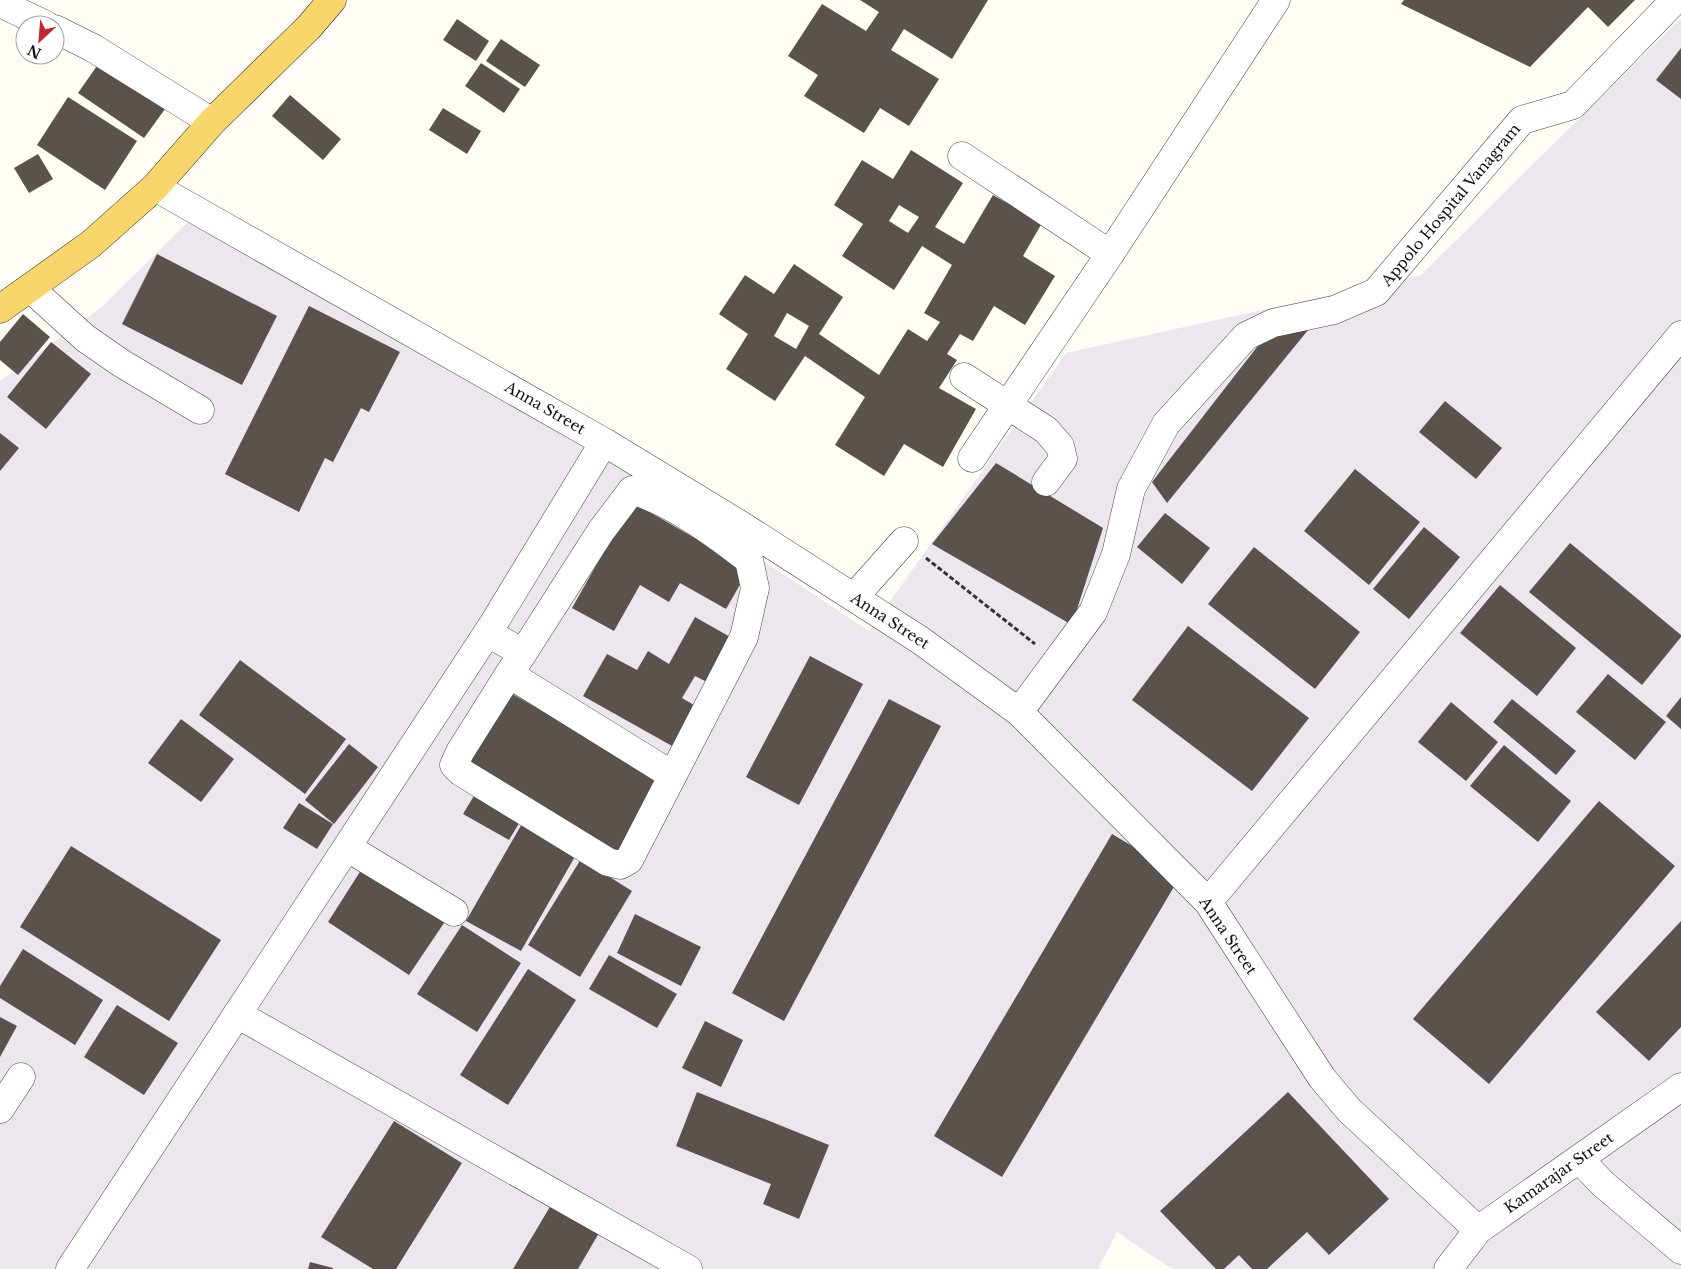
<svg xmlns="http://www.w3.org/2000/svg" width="1681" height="1269" viewBox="0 0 1681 1269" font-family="'Libre Baskerville',serif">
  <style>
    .industrial { fill: #eee6ef }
    .building { fill: #5a524d; fill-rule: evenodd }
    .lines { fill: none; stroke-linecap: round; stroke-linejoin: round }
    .minor-casing { stroke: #444; stroke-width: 29 }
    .major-casing { stroke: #222; stroke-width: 29 }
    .path { stroke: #333; stroke-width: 3; stroke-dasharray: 5 2.5; stroke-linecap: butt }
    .minor { stroke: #fff; stroke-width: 28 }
    .major { stroke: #f9d66b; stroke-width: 28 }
    .labels { text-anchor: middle; stroke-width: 5; stroke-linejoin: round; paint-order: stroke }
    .street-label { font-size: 15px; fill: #111; stroke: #fff }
  </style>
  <rect width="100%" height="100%" fill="#fffdf5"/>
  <path class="industrial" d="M1681 18V1269H1172L1117 1232 1098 1269H0V381L102 307 189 221 548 419 869 631 1066 353 1421 275Z"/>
  <path class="building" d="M860 0H988L952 59 904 29 891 50 939 79 909 126 880 108 864 133 804 96 818 75 788 56 822 4 866 31 879 12Z
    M1404 0H1635L1608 27 1588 7 1530 67 1401 4Z
    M457 19 489 41 476 61 443 40Z
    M501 39 540 65 525 87 486 61Z
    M1681 48V99L1656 80Z
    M99 63 165 109 144 138 78 93Z
    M481 63 520 89 504 113 465 86Z
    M290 95 341 139 323 160 272 116Z
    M68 97 137 141 105 190 37 145Z
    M443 108 481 131 467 154 429 130Z
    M911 150 963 183 935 227 964 244 993 195 1042 223 1023 256 1055 276 1025 325 994 306 973 341 960 334 947 354 957 360 939 388 976 409 943 467 904 444 884 476 835 445 865 397 805 356 775 401 726 369 748 334 719 314 745 275 774 294 794 264 843 297 819 334 879 375 908 329 927 341 940 322 924 313 952 265 922 246 894 290 842 256 863 224 834 205 862 160 893 179ZM899 205 919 217 908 233 889 221ZM787 313 809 326 796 349 774 336Z
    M38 154 53 179 29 193 14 168Z
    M157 254 277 316 242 385 122 324Z
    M309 306 400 352 369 412 361 408 333 462 325 458 299 512 225 474Z
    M23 314 50 337 18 375 0 360V342Z
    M1313 324 1167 503 1152 482 1271 329Z
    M51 342 91 374 46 429 7 397Z
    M1445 401 1502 448 1476 479 1419 432Z
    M0 433 19 448 0 471Z
    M996 463 1103 528 1072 625 932 544Z
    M1355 469 1420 522 1369 585 1304 531Z
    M632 502 749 569 726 609 680 583 669 602 640 585 614 631 572 608Z
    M1165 513 1210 548 1182 584 1137 547Z
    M1424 527 1460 557 1409 619 1373 589Z
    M1570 543 1681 635V637L1642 685 1529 592Z
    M1254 547 1360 632 1315 689 1208 604Z
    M1500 585 1576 648 1537 696 1460 633Z
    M695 617 732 638 707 682 695 676 682 698 704 711 681 751 583 696 607 654 637 670 648 651 669 664Z
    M1188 626 1309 718 1252 791 1132 700Z
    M810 656 863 684 799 805 746 777Z
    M240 660 346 739 305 794 199 715Z
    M1608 674 1666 722 1635 760 1576 712Z
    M502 688 665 781 625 858 459 763Z
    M1681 697V729L1666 716Z
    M889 699 941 726 784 1021 732 993Z
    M1512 699 1576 751 1556 775 1493 722Z
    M1451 702 1498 742 1466 781 1418 742Z
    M181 719 234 759 201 802 148 763Z
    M349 744 378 767 334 824 305 800Z
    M1504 745 1571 801 1538 842 1470 786Z
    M475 794 521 820 509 840 463 814Z
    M1599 801 1675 866 1489 1084 1413 1019Z
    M299 803 333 824 317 849 283 828Z
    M523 822 577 853 521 951 466 921Z
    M1112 834 1181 875 1002 1177 934 1136Z
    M71 846 221 940 169 1021 20 927Z
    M581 859 632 891 580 977 528 945Z
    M363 867 446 920 409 975 328 922Z
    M635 914 701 947 681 986 617 953Z
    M1681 921V1027L1649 1061 1596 1012Z
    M462 925 521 963 477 1032 417 994Z
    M23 949 103 1000 75 1045 0 998V986Z
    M609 955 677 994 657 1028 589 989Z
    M528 969 576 1000 508 1105 460 1075Z
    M117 1005 178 1043 144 1095 84 1057Z
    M0 1017 17 1026 0 1057Z
    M705 1021 743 1040 721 1087 682 1068Z
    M697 1092 829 1145 799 1219 763 1204 771 1184 676 1146Z
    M1288 1092 1389 1199 1329 1255 1307 1232 1267 1269H1252L1239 1255 1224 1269H1216L1160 1211Z
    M394 1121 462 1163 396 1269H373L321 1237Z
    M551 1205 599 1233 578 1269H513Z
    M310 1262 333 1268V1269H308Z"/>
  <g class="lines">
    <g class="minor-casing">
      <path id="minor" d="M0 3 46 25
        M55 29 93 48 212 122
        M962 156 1110 254 972 458
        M155 187 604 442 739 524 920 640 1019 712 1208 902 1322 1078 1349 1110 1478 1230
        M1110 254 1276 0
        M30 288 85 338 121 363 200 410
        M964 377 1046 430 1060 446 1063 459 1046 482
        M854 597 904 541
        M488 633 523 653 509 674 672 775
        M509 674 460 752 454 765 461 772 608 862 620 865 629 860 744 637 755 588 749 560C714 533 675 504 632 490L601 531 523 653
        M1019 712 1093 612 1116 554 1131 489 1166 424 1246 336 1273 323 1334 310 1376 292 1522 120 1573 105 1675 0
        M348 848 454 912
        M1208 902 1681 335
        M237 1014 688 1269
        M0 1109 21 1077
        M1579 1159 1603 1184 1681 1250
        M70 1269 492 626 604 442
        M1448 1269 1478 1230 1681 1087"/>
    </g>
    <g class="major-casing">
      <path id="major" d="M0 309 91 244 155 187 212 122 309 27 332 0"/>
    </g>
    <path class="path" d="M926 558 1035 644"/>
    <use href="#minor" class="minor"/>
    <use href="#major" class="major"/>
  </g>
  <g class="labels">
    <g class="street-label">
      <text transform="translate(1451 205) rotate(-50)" y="5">Appolo Hospital Vanagram</text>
      <text transform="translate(545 408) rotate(30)" y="5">Anna Street</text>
      <text transform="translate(890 621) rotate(33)" y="5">Anna Street</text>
      <text transform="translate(1228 936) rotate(56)" y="5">Anna Street</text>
      <text transform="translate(1559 1173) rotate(-35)" y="5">Kamarajar Street</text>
    </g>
  </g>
  <g transform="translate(40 40) rotate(206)"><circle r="24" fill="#ffffff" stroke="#a0a0a0"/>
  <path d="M0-4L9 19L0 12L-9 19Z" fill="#c4262e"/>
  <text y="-8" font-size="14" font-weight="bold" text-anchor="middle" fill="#111111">N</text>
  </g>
</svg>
